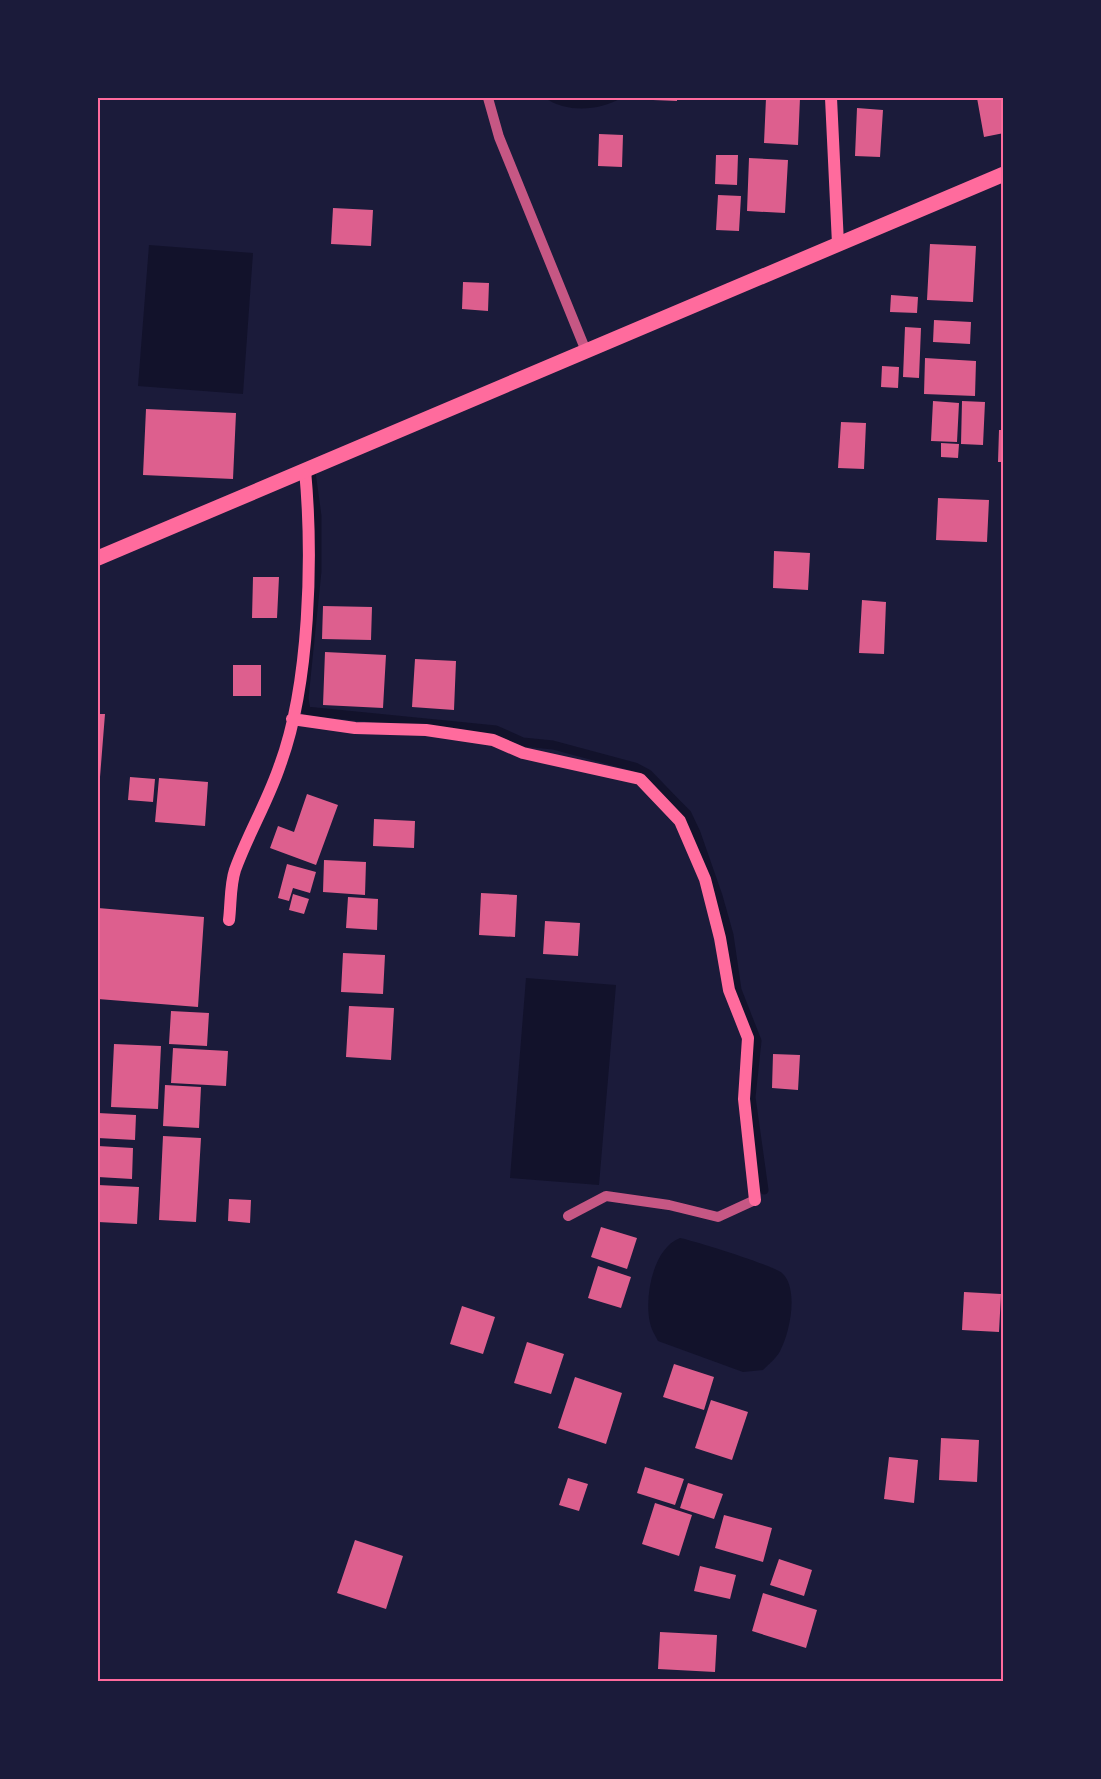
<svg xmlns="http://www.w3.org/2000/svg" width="1101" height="1779" viewBox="0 0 1101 1779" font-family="Georgia,serif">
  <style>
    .water { fill: #12122b }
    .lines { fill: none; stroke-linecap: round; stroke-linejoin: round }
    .stream { stroke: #12122b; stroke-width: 9 }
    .building { fill: #dd5f8e }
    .tertiary { stroke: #c65784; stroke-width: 10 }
    .secondary { stroke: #ff6b9d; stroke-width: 12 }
    .primary { stroke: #ff6b9d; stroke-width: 15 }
    .neatline { fill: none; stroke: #ff6b9d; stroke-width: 2 }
  </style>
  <rect width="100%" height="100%" fill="#1b1b3a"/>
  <path class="water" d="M545 98H621C599 111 567 113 545 98Z
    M149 245 253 253 243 394 138 386Z
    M526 978 616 985 599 1185 510 1178Z
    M680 1238C695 1241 772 1265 782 1273 799 1288 790 1332 781 1349 778 1357 769 1364 763 1370L743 1372 658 1341C655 1335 651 1329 650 1323 644 1297 653 1248 680 1238Z"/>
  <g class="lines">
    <path class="stream" d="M311 472 317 516V571L304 698 306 711 496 730 523 742 553 745 635 767 648 774 676 803 687 814 696 833 718 896 729 935 737 990 757 1041 751 1097 764 1190"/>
  </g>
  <path class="building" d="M653 98H677V101L653 100Z
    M766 98H800L798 145 764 143Z
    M977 98H1004V133L984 137Z
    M857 108 883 110 880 157 855 156Z
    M599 134 623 135 622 167 598 166Z
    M716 155H738L737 185 715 184Z
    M749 158 788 160 785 213 747 211Z
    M718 195 741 196 739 231 716 230Z
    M333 208 373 210 371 246 331 244Z
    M930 244 976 246 973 302 927 300Z
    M463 282 489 283 488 311 462 309Z
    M891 295 918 297 917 313 890 312Z
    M934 320 971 322 970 344 933 342Z
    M905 327 921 328 919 378 903 377Z
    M925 358 976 361 975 396 924 394Z
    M882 366 899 367 898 388 881 387Z
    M933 401 959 403 957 442 931 441Z
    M962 401 985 402 983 445 961 444Z
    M146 409 236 413 233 479 143 475Z
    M841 422 866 423 864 469 838 468Z
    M999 430H1004V462H998Z
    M941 443 959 444 958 458 941 457Z
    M938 498 989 500 987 542 936 540Z
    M774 551 810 553 808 590 773 588Z
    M253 577H279L277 618H252Z
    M862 600 886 602 884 654 859 653Z
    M323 606 372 607 371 640 322 639Z
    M325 652 386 655 383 708 323 705Z
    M415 659 456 661 454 710 412 707Z
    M233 665H261V696H233Z
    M98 714H105L100 777H98Z
    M130 777 155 779 153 802 128 800Z
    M159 778 208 782 205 826 155 822Z
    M307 794 338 805 316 865 270 848 278 826 294 832Z
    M374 819 415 821 414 848 373 846Z
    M324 860 366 862 365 895 323 892Z
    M287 864 316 872 310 893 293 888 289 901 278 898Z
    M481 893 517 895 515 937 479 935Z
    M293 894 309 899 304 914 289 910Z
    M348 897 378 899 377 930 346 928Z
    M98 908 204 917 198 1007 98 999Z
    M545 921 580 923 578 956 543 954Z
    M343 953 385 955 383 994 341 992Z
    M349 1006 394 1008 391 1060 346 1057Z
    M171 1011 209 1013 207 1046 169 1044Z
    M114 1044 161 1046 158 1109 111 1107Z
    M173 1048 228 1051 226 1086 171 1083Z
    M773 1054 800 1055 798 1090 772 1088Z
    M165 1085 201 1087 199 1128 163 1126Z
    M98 1113 136 1115 135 1140 98 1138Z
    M163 1136 201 1138 196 1222 159 1220Z
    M98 1146 133 1148 132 1179 98 1177Z
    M98 1185 139 1187 137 1224 98 1222Z
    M229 1199 251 1200 250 1223 228 1221Z
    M601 1227 637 1238 627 1269 591 1257Z
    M598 1266 631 1277 621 1308 588 1298Z
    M964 1292 1001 1294 999 1332 962 1330Z
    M462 1306 495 1317 483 1354 450 1344Z
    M527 1342 564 1354 551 1394 514 1383Z
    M674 1364 714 1377 704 1410 663 1397Z
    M575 1377 622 1393 606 1444 558 1428Z
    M711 1400 748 1412 732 1460 695 1448Z
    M941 1438 979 1440 977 1482 939 1480Z
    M889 1457 918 1460 914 1503 884 1499Z
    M645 1467 684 1479 675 1505 637 1493Z
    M568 1478 588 1484 579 1511 559 1505Z
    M688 1483 723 1494 714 1519 680 1508Z
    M655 1503 692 1515 679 1556 642 1544Z
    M724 1515 772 1528 763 1562 715 1548Z
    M355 1540 403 1556 386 1609 337 1593Z
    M779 1559 812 1570 804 1596 770 1585Z
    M700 1566 736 1575 730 1599 694 1591Z
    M763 1593 817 1610 806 1648 752 1631Z
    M660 1632 717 1635 715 1672 658 1669Z"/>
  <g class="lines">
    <path class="tertiary" d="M488 98 499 137 586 351
      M568 1216 606 1196 669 1205 718 1217 755 1200"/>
    <path class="secondary" d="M831 98 838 244
      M292 719 355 728 426 730 493 740 523 753 640 779 680 821 705 879 720 938 729 990 748 1038 744 1099 755 1200
      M229 920C231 904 230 885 235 870 248 834 268 801 280 765 310 684 313 556 305 470"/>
    <path class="primary" d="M98 558 1004 174"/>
  </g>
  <rect width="1101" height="1779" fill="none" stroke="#1b1b3a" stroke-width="198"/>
  <rect x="99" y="99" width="903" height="1581" class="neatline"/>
</svg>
